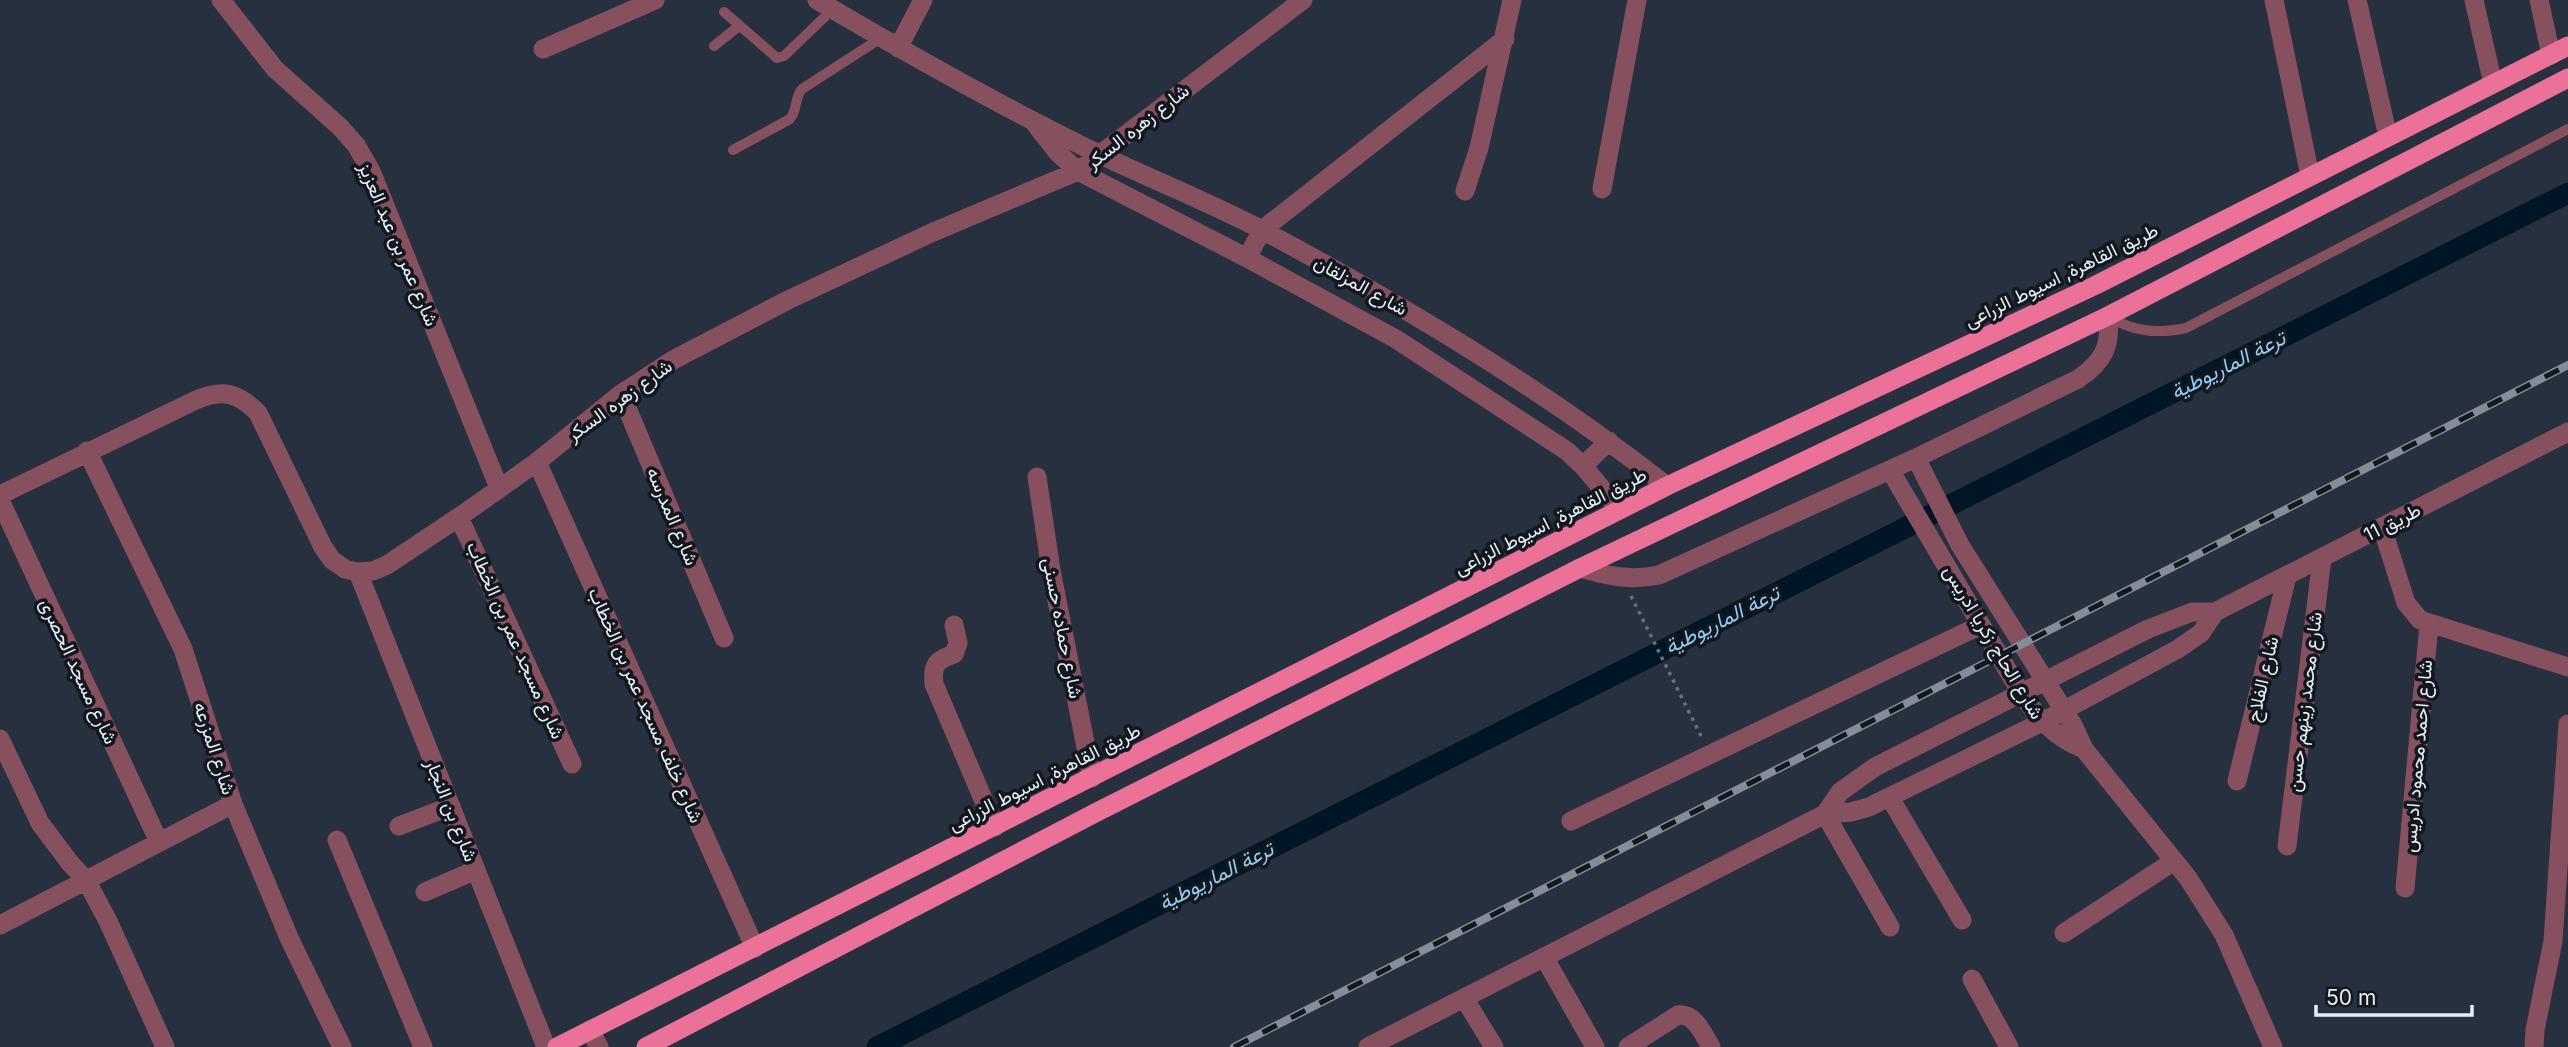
<svg xmlns="http://www.w3.org/2000/svg" width="2568" height="1047" viewBox="0 0 2568 1047" font-family="Inter,Vazirmatn,sans-serif">
  <style>
    .lines { fill: none; stroke-linecap: round; stroke-linejoin: round }
    .canal { stroke: #001525; stroke-width: 21 }
    .path { stroke: #68707c; stroke-width: 3.5; stroke-dasharray: 3.5 5; stroke-linecap: butt }
    .service { stroke: #87505f; stroke-width: 10 }
    .minor { stroke: #87505f; stroke-width: 19 }
    .tertiary { stroke: #87505f; stroke-width: 19 }
    .trunk { stroke: #ec7198; stroke-width: 19 }
    .rail-casing { stroke: #858d99; stroke-width: 8 }
    .rail { stroke: #13181e; stroke-width: 5; stroke-dasharray: 16; stroke-linecap: butt }
    .labels { text-anchor: middle; stroke-width: 7; stroke-linejoin: round; paint-order: stroke }
    .street-label { font-size: 19px; fill: #e7edf7; stroke: #13181e }
    .water-label { font-size: 21px; font-style: italic; fill: #93cbf5; stroke: #13181e }
  </style>
  <rect width="100%" height="100%" fill="#27303e"/>
  <g class="lines">
    <path class="canal" d="M877 1047 2568 193"/>
    <path class="path" d="M1631 596 1701 736"/>
    <path class="service" d="M724 12 777 58 784 56 833 9
      M714 46 739 26
      M733 150 790 119C798 109 794 98 802 89L881 38
      M2108 316C2133 332 2157 334 2186 328L2568 129"/>
    <path class="minor" d="M221 0 275 69 340 127 356 145 371 171 499 488
      M817 0C910 55 1004 108 1101 155 1155 181 1211 203 1264 231 1404 306 1542 388 1667 486
      M2274 0 2310 176
      M2357 0 2388 137
      M2474 0 2493 84
      M2539 0 2551 55
      M898 48 923 0
      M543 49 655 0
      M1033 121 1059 154 1078 171 1247 258 1396 339 1567 451 1583 466 1620 510
      M1602 189 1637 0
      M1465 191 1479 148 1512 0
      M1247 258 1262 230 1505 39
      M621 394 724 638
      M87 451 183 649 233 804 290 940 342 1047
      M537 462 755 948
      M1583 466 1609 441
      M1037 477 1051 570 1092 778
      M0 495 196 400C223 389 237 392 258 413L323 547 332 560 345 569 358 572 373 571 387 565 459 517 537 462 621 394 673 360 788 300 931 233 1078 171 1303 0
      M0 500 159 842
      M459 517 572 764
      M2382 527 2406 603 2420 620 2568 667
      M358 572 546 1047
      M954 625 958 643 954 654C936 660 932 665 934 684L995 827
      M0 739 40 823 70 863 86 880 108 921 165 1047
      M2237 781 2287 576
      M1890 798 1962 920
      M1825 814 1890 927
      M1571 821 1981 625
      M399 826 451 806
      M337 840 423 1047
      M2287 846 2322 558
      M2405 888 2429 624
      M425 892 476 870
      M0 925 233 804
      M2064 933 2174 861
      M1544 957 1595 1047
      M1972 979 2009 1047
      M1464 998 1494 1047
      M1628 1047 1678 1015C1695 1013 1703 1034 1711 1047
      M2534 1047 2535 1030 2553 941 2568 724"/>
    <path class="tertiary" d="M1916 458 1960 545 2073 725 2084 749 2188 878 2224 935 2273 1047
      M1890 470 2021 693C2039 719 2054 737 2084 749
      M1580 568C1607 576 1631 581 1659 575L1916 458 2078 379C2104 361 2111 347 2108 316
      M1825 814 1840 792 1875 767 2148 629 2192 612H2215
      M590 1030 599 1047
      M1368 1047 1825 814 1851 812 1869 807 2042 722 2178 649 2201 633 2215 612 2568 432"/>
    <path class="trunk" d="M557 1047 1667 486 2096 285 2568 46
      M646 1047 1097 812 1580 568 2108 316 2568 78"/>
    <g class="rail-casing">
      <path id="rail" d="M1234 1047 2568 365"/>
    </g>
    <use href="#rail" class="rail"/>
  </g>
  <g class="labels">
    <g class="street-label">
      <text transform="translate(1137 126) rotate(-38)" y="7">شارع زهره السكر</text>
      <text transform="translate(399 244) rotate(67)" y="7">شارع عمر بن عبد العزيز</text>
      <text transform="translate(2061 275) rotate(-26)" y="7">طريق القاهرة, اسيوط الزراعى</text>
      <text transform="translate(1361 285) rotate(29)" y="7">شارع المزلقان</text>
      <text transform="translate(619 400) rotate(-36)" y="7">شارع زهره السكر</text>
      <text transform="translate(673 516) rotate(67)" y="7">شارع المدرسه</text>
      <text transform="translate(1550 521) rotate(-27)" y="7">طريق القاهرة, اسيوط الزراعى</text>
      <text transform="translate(2392 522) rotate(-27)" y="7">طريق 11</text>
      <text transform="translate(1063 628) rotate(79)" y="7">شارع حماده حسنى</text>
      <text transform="translate(516 640) rotate(66)" y="7">شارع مسجد عمر بن الخطاب</text>
      <text transform="translate(1994 642) rotate(59)" y="7">شارع الحاج زكريا ادريس</text>
      <text transform="translate(79 671) rotate(65)" y="7">شارع مسجد الحصرى</text>
      <text transform="translate(2262 679) rotate(-77)" y="7">شارع الفلاح</text>
      <text transform="translate(2304 702) rotate(-83)" y="7">شارع محمد زينهم حسن</text>
      <text transform="translate(646 705) rotate(66)" y="7">شارع خلف مسجد عمر بن الخطاب</text>
      <text transform="translate(215 748) rotate(72)" y="7">شارع المزرعه</text>
      <text transform="translate(2417 756) rotate(-85)" y="7">شارع احمد محمود ادريس</text>
      <text transform="translate(1044 777) rotate(-27)" y="7">طريق القاهرة, اسيوط الزراعى</text>
      <text transform="translate(452 810) rotate(68)" y="7">شارع بن النجار</text>
    </g>
    <g class="water-label">
      <text transform="translate(2228 365) rotate(-27)" y="7">ترعة الماريوطية</text>
      <text transform="translate(1722 620) rotate(-27)" y="7">ترعة الماريوطية</text>
      <text transform="translate(1216 876) rotate(-27)" y="7">ترعة الماريوطية</text>
    </g>
  </g>
  <path d="M2316 1005v10h156v-10" fill="none" stroke="#e7edf7" stroke-width="3.5"/>
  <text x="2326" y="1005" font-size="21" fill="#e7edf7" stroke="#13181e" stroke-width="5" paint-order="stroke">50 m</text>
</svg>
